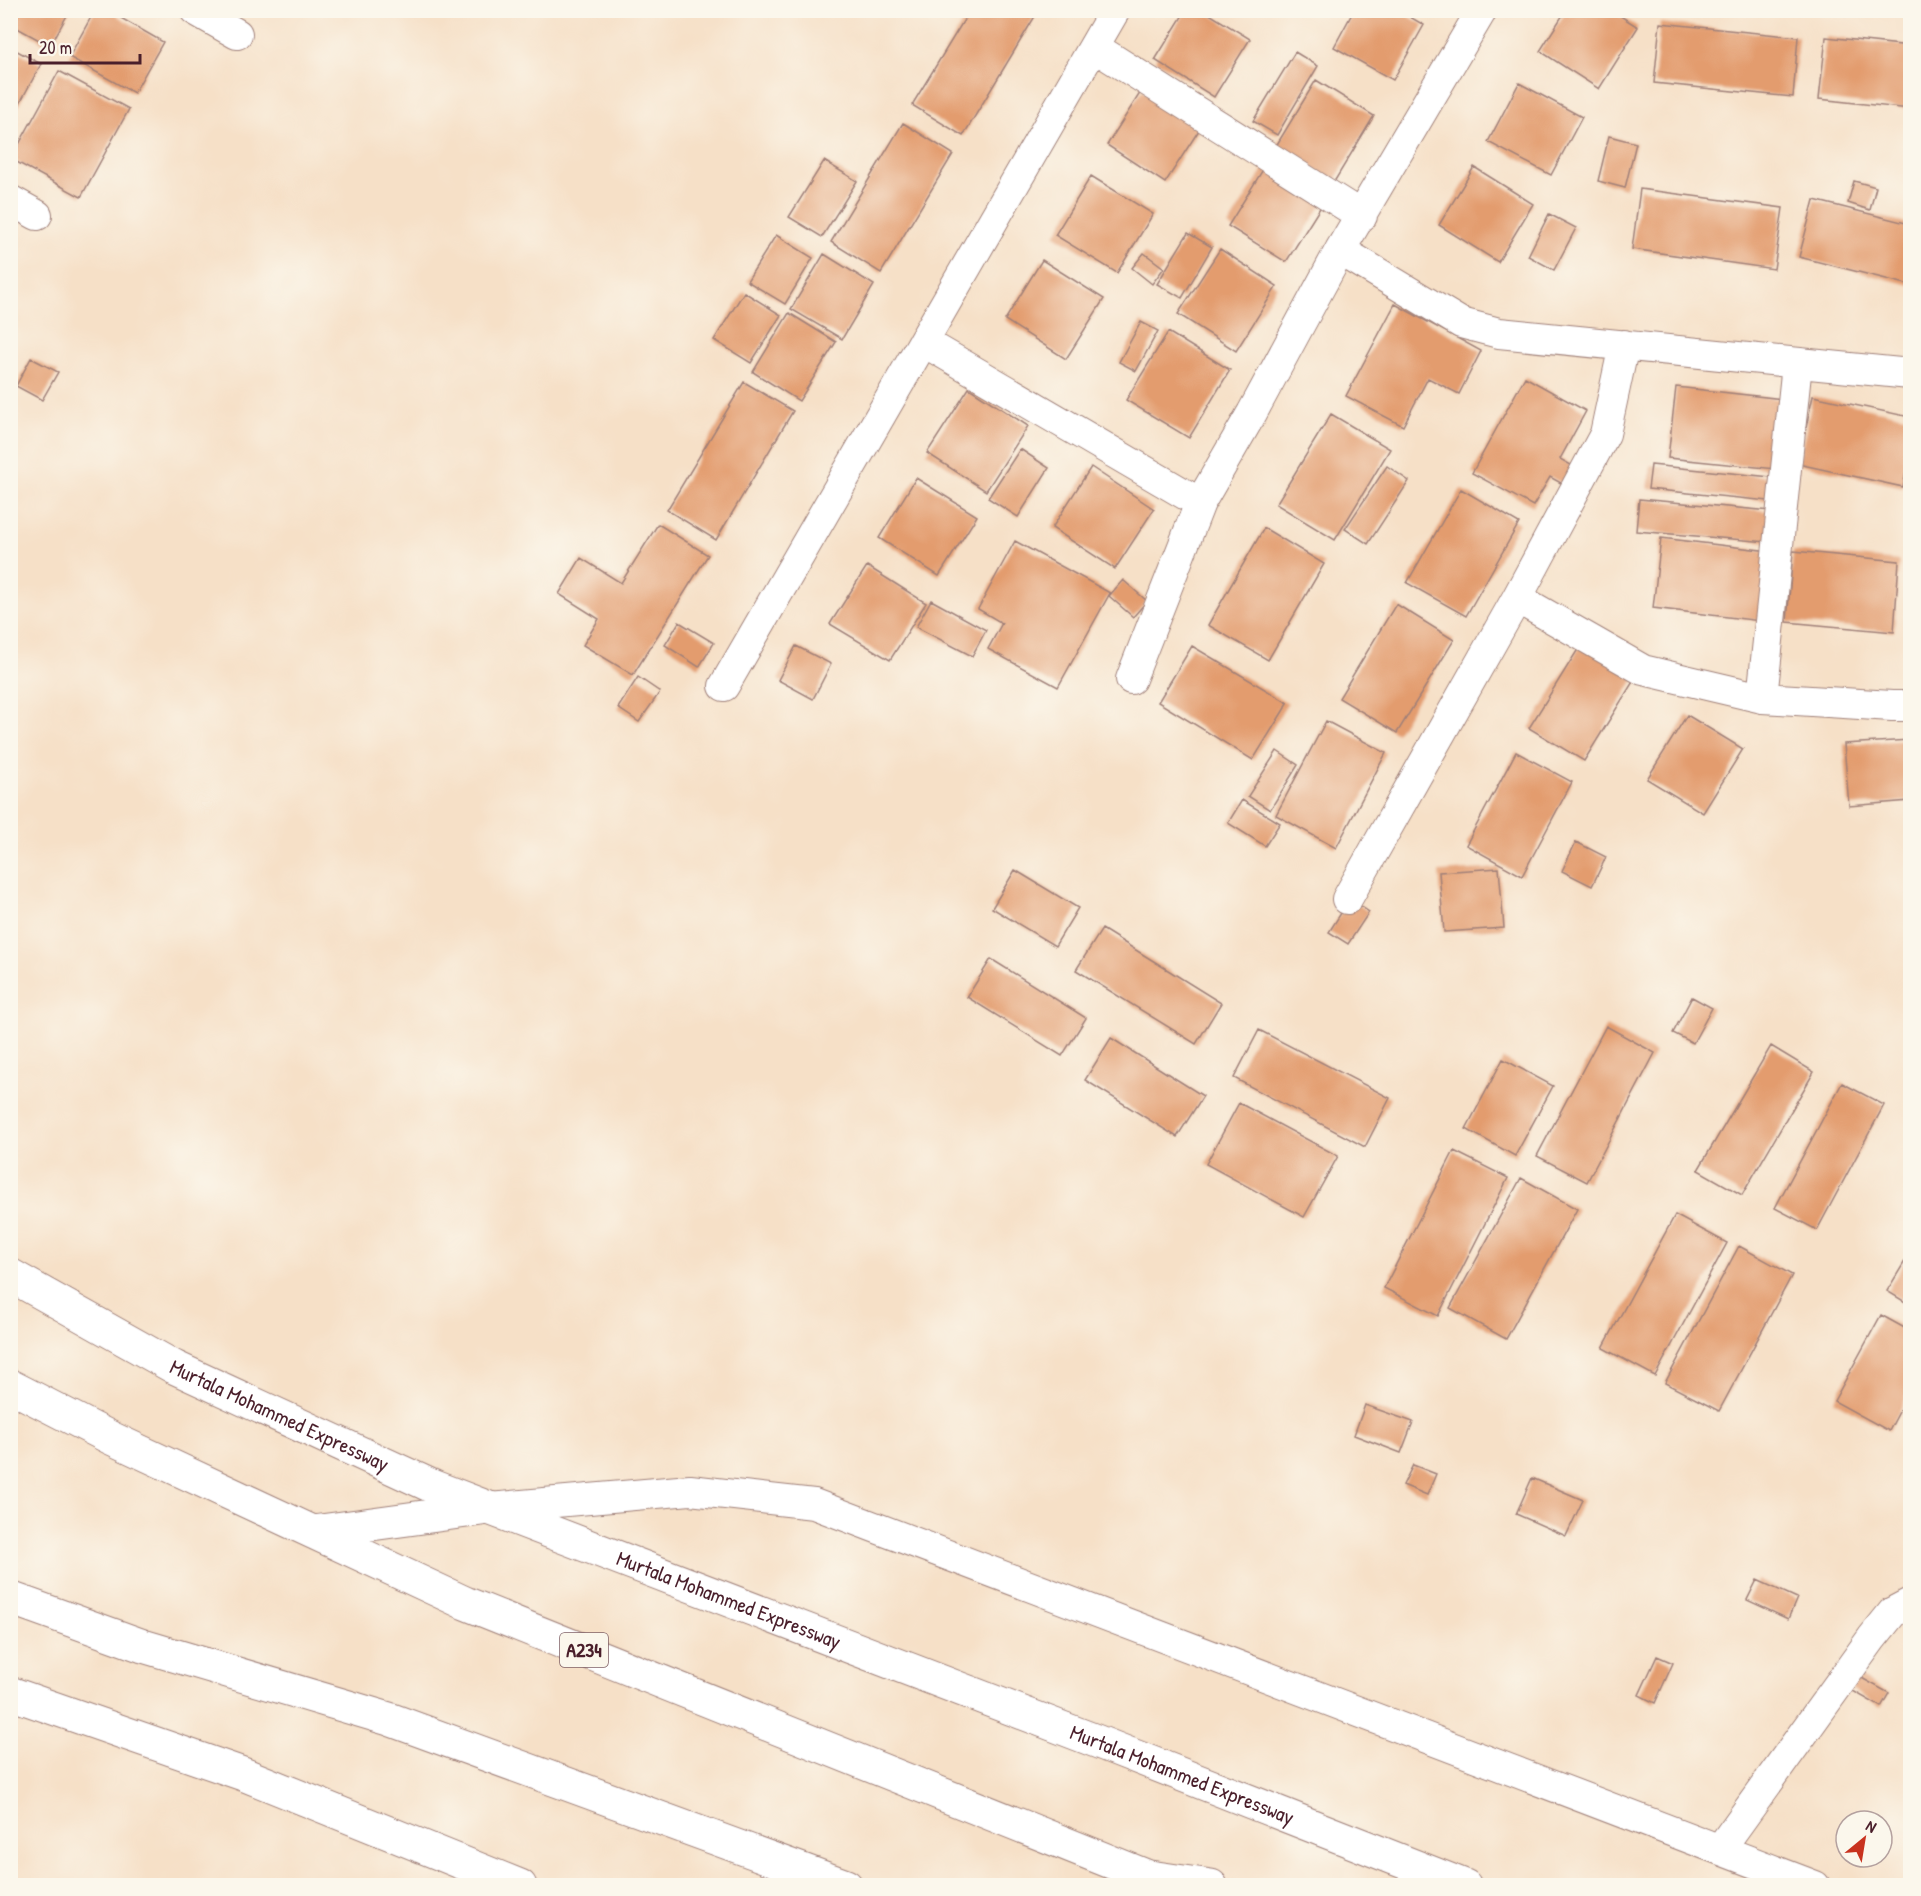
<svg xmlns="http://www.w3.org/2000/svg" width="1921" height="1896" viewBox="0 0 1921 1896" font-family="'Patrick Hand',sans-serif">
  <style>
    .building { fill: #e39c6e }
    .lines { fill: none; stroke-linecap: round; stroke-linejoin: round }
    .minor-casing { stroke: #a08079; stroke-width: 32 }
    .trunk-casing { stroke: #a08079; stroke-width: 35 }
    .motorway-casing { stroke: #a08079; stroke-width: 35 }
    .minor { stroke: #fff; stroke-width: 30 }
    .trunk { stroke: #fff; stroke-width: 33 }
    .motorway { stroke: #fff; stroke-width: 33 }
    .labels { text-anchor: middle; stroke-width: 4.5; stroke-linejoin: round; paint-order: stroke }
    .shield { fill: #fbf7ec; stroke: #7f6065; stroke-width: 1.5 }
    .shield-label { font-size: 20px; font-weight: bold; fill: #4a1f2b }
    .street-label { font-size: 21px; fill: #4a1f2b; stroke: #fbf7ec }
  </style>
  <rect width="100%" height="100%" fill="#fbf7ec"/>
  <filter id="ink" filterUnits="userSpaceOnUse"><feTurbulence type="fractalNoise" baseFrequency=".0167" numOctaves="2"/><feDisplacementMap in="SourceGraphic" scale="12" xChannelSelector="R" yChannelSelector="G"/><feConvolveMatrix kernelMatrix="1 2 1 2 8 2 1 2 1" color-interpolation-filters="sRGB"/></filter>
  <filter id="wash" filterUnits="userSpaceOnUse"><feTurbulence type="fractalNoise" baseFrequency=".008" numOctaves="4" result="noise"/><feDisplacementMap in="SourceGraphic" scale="24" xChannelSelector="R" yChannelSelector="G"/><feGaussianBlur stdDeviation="1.35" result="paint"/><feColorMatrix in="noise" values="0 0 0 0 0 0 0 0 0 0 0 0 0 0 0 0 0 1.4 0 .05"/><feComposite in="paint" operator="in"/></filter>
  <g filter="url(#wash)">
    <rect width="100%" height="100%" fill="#f6e0c7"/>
    <g id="blocks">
      <path class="building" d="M10 10H70L50 46 10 24Z
        M95 10H107L163 42 134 93 69 57Z
        M970 10H1033L1037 13 963 136 912 105Z
        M1186 10H1203L1250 39 1214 97 1155 60Z
        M1354 10H1398L1424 25 1393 80 1334 47Z
        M1566 10H1611L1638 27 1599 89 1540 51Z
        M1660 23 1798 37 1793 97 1654 83Z
        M1826 37 1910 46V109L1819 99Z
        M10 47 41 64 10 121Z
        M1295 52 1318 66 1277 135 1253 121Z
        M59 71 129 109 81 197 11 159Z
        M1316 80 1374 116 1334 182 1276 146Z
        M1519 83 1582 117 1551 175 1488 142Z
        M1142 90 1201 127 1165 183 1107 145Z
        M903 123 953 154 881 273 831 242Z
        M1609 136 1636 143 1625 188 1598 181Z
        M824 161 857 181 822 237 789 217Z
        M1267 163 1325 200 1286 262 1228 226Z
        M1474 167 1533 204 1498 262 1439 225Z
        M1091 176 1153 214 1117 273 1055 235Z
        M1854 181 1876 187 1870 210 1848 203Z
        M1640 189 1783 208 1774 269 1632 249Z
        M1814 200 1910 224V285L1799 257Z
        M1549 214 1576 228 1554 270 1528 256Z
        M1188 233 1212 247 1182 298 1157 284Z
        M776 235 813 258 785 304 747 281Z
        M1220 249 1277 286 1236 351 1178 314Z
        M1144 253 1164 268 1152 284 1132 268Z
        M824 254 874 285 842 339 791 309Z
        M1042 260 1104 299 1066 359 1005 320Z
        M744 292 781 315 751 363 714 340Z
        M1395 304 1481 351 1459 394 1428 378 1403 426 1346 396Z
        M789 313 836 342 799 401 753 372Z
        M1141 322 1158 331 1136 371 1119 362Z
        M1168 332 1230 370 1189 438 1126 400Z
        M31 358 58 372 42 400 16 386Z
        M1525 377 1586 411 1560 459 1580 470 1570 488 1550 477 1533 506 1472 473Z
        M744 382 793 411 716 540 667 510Z
        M1676 387 1783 399 1776 469 1668 458Z
        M969 388 1028 426 986 491 927 453Z
        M1813 396 1910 417V452L1903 487 1798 464Z
        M1331 414 1390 449 1335 540 1276 504Z
        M1020 449 1049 468 1018 517 988 498Z
        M1651 465 1781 478 1779 502 1648 489Z
        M1387 466 1409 481 1368 544 1345 529Z
        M1091 467 1154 509 1115 569 1052 528Z
        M916 478 977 516 939 576 879 538Z
        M1461 489 1519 523 1466 616 1407 583Z
        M1639 499 1771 511 1768 542 1636 531Z
        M658 524 708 555 633 675 583 645 599 619 559 594 581 558 621 583Z
        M1264 528 1324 564 1268 660 1208 625Z
        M1661 538 1769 551 1761 621 1653 608Z
        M1015 541 1110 593 1058 687 988 649 1002 623 978 609Z
        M1793 551 1899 561 1894 632 1787 622Z
        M867 566 926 603 890 660 830 624Z
        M1123 580 1147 601 1133 617 1109 596Z
        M931 600 986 630 972 656 916 627Z
        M1396 604 1454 640 1397 733 1339 698Z
        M679 622 714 643 699 667 665 645Z
        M1585 638 1639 672 1584 761 1529 728Z
        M796 646 831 664 813 699 778 680Z
        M1192 646 1288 703 1253 760 1158 702Z
        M638 677 660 692 639 722 618 708Z
        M1687 715 1743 749 1703 813 1647 779Z
        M1326 721 1386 753 1336 848 1276 815Z
        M1910 740V801L1849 806 1844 744Z
        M1277 751 1298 765 1270 810 1248 796Z
        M1516 752 1572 782 1522 876 1466 845Z
        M1242 800 1280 823 1265 846 1228 823Z
        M1576 842 1606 857 1592 886 1562 871Z
        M1499 868 1504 928 1444 932 1439 872Z
        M1015 870 1078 908 1055 946 992 908Z
        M1350 899 1369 912 1348 944 1329 932Z
        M1102 929 1221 1003 1196 1044 1076 970Z
        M991 959 1086 1018 1062 1056 967 997Z
        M1692 997 1712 1008 1693 1043 1673 1033Z
        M1606 1026 1655 1053 1587 1182 1537 1156Z
        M1259 1030 1390 1098 1365 1147 1234 1078Z
        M1111 1038 1203 1096 1177 1137 1085 1080Z
        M1771 1046 1814 1072 1742 1195 1698 1170Z
        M1503 1059 1553 1086 1515 1156 1466 1129Z
        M1842 1083 1884 1105 1817 1230 1775 1208Z
        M1239 1103 1338 1156 1304 1217 1206 1164Z
        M1454 1151 1508 1178 1438 1316 1384 1288Z
        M1521 1178 1577 1209 1506 1339 1450 1308Z
        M1675 1215 1727 1243 1655 1376 1603 1348Z
        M1739 1246 1792 1275 1719 1411 1665 1383Z
        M1910 1253V1305L1887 1291Z
        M1881 1315 1910 1331V1391L1889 1431 1834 1401Z
        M1365 1405 1413 1422 1401 1453 1354 1435Z
        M1413 1465 1436 1474 1427 1495 1403 1485Z
        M1532 1478 1583 1500 1566 1536 1516 1514Z
        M1757 1580 1797 1598 1788 1619 1747 1600Z
        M1657 1656 1673 1663 1655 1703 1639 1695Z
        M1858 1676 1889 1693 1881 1707 1851 1690Z"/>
    </g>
  </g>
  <g filter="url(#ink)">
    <use href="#blocks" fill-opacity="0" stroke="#a08079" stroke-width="1.5"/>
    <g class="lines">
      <g class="minor-casing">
        <path id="minor" d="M195 10 237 34
          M1094 47 1362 216
          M10 200 37 215
          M1340 250 1461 323 1499 333 1910 374
          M924 342 1200 503 1252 413 1340 250 1482 10
          M1517 598 1643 670 1762 698 1892 706H1910
          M1131 679 1200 503
          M724 686 1115 10
          M1762 698 1797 364
          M1347 899 1517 598 1605 434 1624 345
          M489 1508 690 1490 814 1504 1815 1886
          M1720 1849 1872 1638 1893 1612 1910 1603"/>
      </g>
      <g class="trunk-casing">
        <g id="trunk">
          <path id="s1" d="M10 1275 174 1367 434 1487 1096 1741 1465 1886"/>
          <path d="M10 1693 243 1774 520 1886"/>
        </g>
      </g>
      <g class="motorway-casing">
        <path id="motorway" d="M10 1386 111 1438 465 1603 1171 1886
          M313 1532 489 1508
          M10 1598 143 1646 389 1719 846 1886
          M1150 1877 1211 1886"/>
      </g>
      <use href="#minor" class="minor"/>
      <use href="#trunk" class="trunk"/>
      <use href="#motorway" class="motorway"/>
    </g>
  </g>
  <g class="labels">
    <rect class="shield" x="560" y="1633" width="48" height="34" rx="4.5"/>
    <g class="shield-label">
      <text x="584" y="1657">A234</text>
    </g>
    <g class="street-label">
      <text dy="7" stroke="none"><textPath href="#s1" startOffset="304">Murtala Mohammed Expressway</textPath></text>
      <text dy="7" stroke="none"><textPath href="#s1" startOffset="790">Murtala Mohammed Expressway</textPath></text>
      <text dy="7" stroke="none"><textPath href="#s1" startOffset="1276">Murtala Mohammed Expressway</textPath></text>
    </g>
  </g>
  <rect width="1921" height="1896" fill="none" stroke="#fbf7ec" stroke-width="36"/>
  <g transform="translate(1864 1839) rotate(30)"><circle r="28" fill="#fbf7ec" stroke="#b4a19f" stroke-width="1.5"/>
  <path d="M0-4.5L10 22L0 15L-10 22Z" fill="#c8321e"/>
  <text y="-9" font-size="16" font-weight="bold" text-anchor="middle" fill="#4a1f2b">N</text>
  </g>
  <path d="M30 54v9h110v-9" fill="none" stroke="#4a1f2b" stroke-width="3"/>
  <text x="39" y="54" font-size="18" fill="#4a1f2b" stroke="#fbf7ec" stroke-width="4.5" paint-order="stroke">20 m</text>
</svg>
